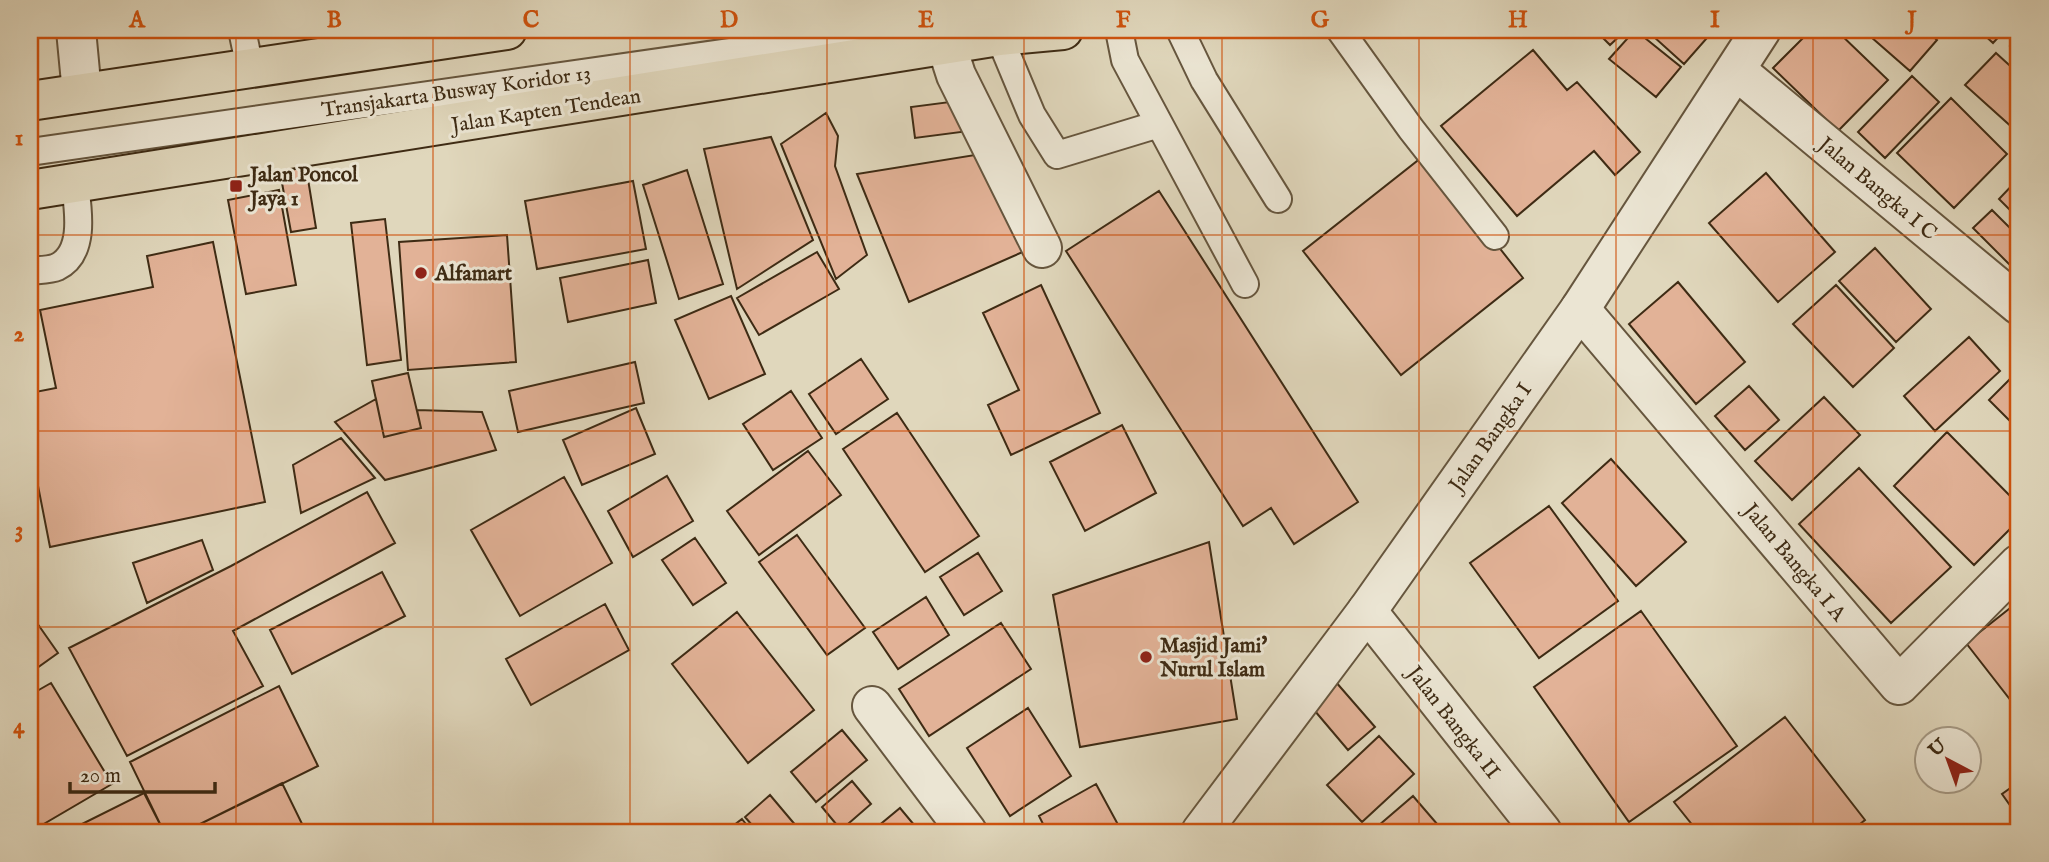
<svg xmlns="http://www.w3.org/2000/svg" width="2049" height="862" viewBox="0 0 2049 862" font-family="'IM FELL English',serif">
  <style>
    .building { fill: #e2b297; stroke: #3e2b14; stroke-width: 2 }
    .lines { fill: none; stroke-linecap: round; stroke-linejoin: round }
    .service-casing { stroke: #66563e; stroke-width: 30 }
    .minor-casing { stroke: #66563e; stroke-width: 42 }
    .tertiary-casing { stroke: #66563e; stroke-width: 42 }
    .primary-casing { stroke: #3e2b14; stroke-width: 42 }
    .service { stroke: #ebe5d3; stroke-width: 26 }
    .minor { stroke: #ebe5d3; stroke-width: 38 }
    .tertiary { stroke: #ebe5d3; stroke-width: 38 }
    .primary { stroke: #e0d7bc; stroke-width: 38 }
    .grid { fill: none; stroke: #ce520d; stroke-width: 2; stroke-opacity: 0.55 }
    .poi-dot { fill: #8f2418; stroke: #ebe5d3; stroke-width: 2.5 }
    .labels { text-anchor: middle; stroke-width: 6; stroke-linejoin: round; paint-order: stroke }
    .street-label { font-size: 21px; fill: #3e2b14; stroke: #ebe5d3 }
    .poi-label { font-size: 21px; font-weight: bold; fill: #3e2b14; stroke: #ebe5d3; text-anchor: start }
    .neatline { fill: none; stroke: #ce520d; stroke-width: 2.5 }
    .grid-label { font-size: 23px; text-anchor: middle; font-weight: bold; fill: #ce520d }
  </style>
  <rect width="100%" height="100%" fill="#e0d7bc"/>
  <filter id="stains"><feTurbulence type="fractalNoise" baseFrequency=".00286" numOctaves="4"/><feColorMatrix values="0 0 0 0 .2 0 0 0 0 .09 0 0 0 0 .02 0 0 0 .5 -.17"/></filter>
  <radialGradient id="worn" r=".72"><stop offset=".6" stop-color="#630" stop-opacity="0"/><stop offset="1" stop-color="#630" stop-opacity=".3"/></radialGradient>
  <path class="building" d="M1595 30H1626L1610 45Z
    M1635 30 1681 67 1656 97 1609 59Z
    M1660 30H1714L1684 64 1654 37Z
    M1811 30H1836L1888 80 1838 131 1773 68Z
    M1863 30H1926L1937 40 1910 71Z
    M1979 30H2005L1993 43Z
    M2019 36V55L2010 46Z
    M1533 50 1567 90 1577 82 1640 152 1615 175 1594 151 1517 216 1441 126Z
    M1996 53 2019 74V124L2014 129 1965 85Z
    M1912 76 1939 102 1885 158 1858 132Z
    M1951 98 2007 154 1954 208 1897 153Z
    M965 100 969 131 915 138 911 107Z
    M826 113 838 136 835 166 867 255 836 279 781 144Z
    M771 137 813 240 737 289 704 149Z
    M981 154 1034 247 909 302 857 174Z
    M1426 154 1523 278 1401 375 1303 251Z
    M306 167 316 228 291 232 280 172Z
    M687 170 723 284 679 299 643 185Z
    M1766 173 1835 252 1778 302 1709 223Z
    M2019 178V219L1999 199Z
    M633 181 646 249 537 269 525 201Z
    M279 190 296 285 246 294 228 200Z
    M1159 191 1358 502 1294 544 1271 508 1243 526 1066 251Z
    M1992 210 2019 237V274L1973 228Z
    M385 219 401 360 367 365 351 223Z
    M507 235 516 362 408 370 399 242Z
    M213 242 265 502 50 547 30 445V393L56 388 40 310 153 287 147 256Z
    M1875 248 1931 309 1896 342 1839 281Z
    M817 252 839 289 759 335 737 298Z
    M648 260 656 303 568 322 560 278Z
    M1678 282 1745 362 1696 404 1629 324Z
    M1041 285 1100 413 1011 455 988 405 1019 390 983 313Z
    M1836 285 1894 348 1853 387 1793 324Z
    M731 296 765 374 709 399 675 320Z
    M1969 337 2000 371 1935 431 1904 396Z
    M861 359 888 399 836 434 809 394Z
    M635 362 644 403 518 432 509 391Z
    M2019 370V430L1989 400Z
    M408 373 421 428 384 437 372 381Z
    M1749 386 1779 420 1745 450 1715 416Z
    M791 391 822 438 773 470 743 424Z
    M1824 397 1860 435 1792 500 1755 461Z
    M376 399 384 437 421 428 417 410 482 412 496 450 385 480 335 422Z
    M636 408 655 454 582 485 563 440Z
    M897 413 979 536 925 572 843 449Z
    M1122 425 1156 493 1085 531 1050 462Z
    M1947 432 2019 505V520L1974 565 1894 486Z
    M341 438 375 478 301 513 293 465Z
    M808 451 841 495 759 555 727 511Z
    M1611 459 1686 542 1636 586 1562 503Z
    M1859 468 1951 567 1891 623 1799 524Z
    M667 476 693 521 633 557 608 511Z
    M564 477 612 563 520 616 471 530Z
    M367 492 395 543 233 631 263 686 127 756 69 648 231 566Z
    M1549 506 1618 601 1539 658 1470 563Z
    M797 535 865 628 827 655 759 562Z
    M695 538 726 583 693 605 662 560Z
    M202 540 213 570 147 603 133 563Z
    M1209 542 1237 719 1080 747 1053 595Z
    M978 553 1002 591 964 615 940 577Z
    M382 572 405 616 292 674 270 630Z
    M926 597 949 635 898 669 873 632Z
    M2019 601V711L1966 643Z
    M605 604 629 650 531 705 506 659Z
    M1641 611 1737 746 1629 822 1534 687Z
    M737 612 814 710 748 763 672 664Z
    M30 613 58 653 30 673Z
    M1001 623 1031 669 929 736 899 689Z
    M1335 681 1375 727 1348 750 1309 704Z
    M51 683 112 784 30 832V695Z
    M279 686 318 766 184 832H164L130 762Z
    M1028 708 1071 776 1010 816 967 748Z
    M1785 717 1865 820 1850 832H1698L1674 802Z
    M842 730 867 760 816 802 791 772Z
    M1379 736 1414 774 1362 822 1327 785Z
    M852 781 871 804 841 830 822 807Z
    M2019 782V818L2002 794Z
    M282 783 306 832H184Z
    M1096 784 1122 832H1047L1039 816Z
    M144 793 164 832H66Z
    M770 795 797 827 791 832H758L745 817Z
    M1413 796 1444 832H1371Z
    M900 808 920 832H871Z
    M742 819 752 832H725Z"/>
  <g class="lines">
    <g class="service-casing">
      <path id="service" d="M242 30 250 68
        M1119 30 1125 60 1245 284
        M1180 30 1204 80 1278 199
        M1340 30 1411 129 1495 236
        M999 36 1032 115 1057 155 1159 124
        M30 152 883 30
        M30 271C38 270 50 270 57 267 86 253 78 209 75 185"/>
    </g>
    <g class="minor-casing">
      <path id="minor" d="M76 30 82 93
        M947 47 956 75 1042 248
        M1737 71 2019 305
        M1580 309 1899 685 2019 564
        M1367 611 1542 832
        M872 706 967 832"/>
    </g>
    <g class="tertiary-casing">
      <path id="tertiary" d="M1201 832 1367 611 1580 309 1761 30"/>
    </g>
    <g class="primary-casing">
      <path id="primary" d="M30 101 507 30
        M30 190 999 36 1063 30"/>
    </g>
    <use href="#service" class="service"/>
    <use href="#minor" class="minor"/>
    <use href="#tertiary" class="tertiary"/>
    <use href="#primary" class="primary"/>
  </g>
  <path class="grid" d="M236 30V832M433 30V832M630 30V832M827 30V832M1024 30V832M1222 30V832M1419 30V832M1616 30V832M1813 30V832M30 235H2019M30 431H2019M30 627H2019"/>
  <g class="poi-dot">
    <rect x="229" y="179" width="14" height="14" rx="3.5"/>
    <circle cx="421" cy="273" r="7"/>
    <circle cx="1146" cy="657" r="7"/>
  </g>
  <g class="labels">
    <g class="street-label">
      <text transform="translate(456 91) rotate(-8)" y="7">Transjakarta Busway Koridor 13</text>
      <text transform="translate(546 110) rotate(-9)" y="7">Jalan Kapten Tendean</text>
      <text transform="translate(1878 188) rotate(40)" y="7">Jalan Bangka I C</text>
      <text transform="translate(1490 437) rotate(-55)" y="7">Jalan Bangka I</text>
      <text transform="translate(1795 562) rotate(50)" y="7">Jalan Bangka I A</text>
      <text transform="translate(1454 722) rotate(52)" y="7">Jalan Bangka II</text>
    </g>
    <g class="poi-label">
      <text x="250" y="181">Jalan Poncol<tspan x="250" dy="24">Jaya 1</tspan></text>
      <text x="435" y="280">Alfamart</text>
      <text x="1160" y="652">Masjid Jami'<tspan x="1160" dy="24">Nurul Islam</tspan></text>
    </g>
  </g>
  <rect width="2049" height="862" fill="none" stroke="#e0d7bc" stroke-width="77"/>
  <g transform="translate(1948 760) rotate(319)"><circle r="33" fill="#ebe5d3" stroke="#a69b87" stroke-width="2"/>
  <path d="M0-5L12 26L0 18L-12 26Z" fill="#8f2418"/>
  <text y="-10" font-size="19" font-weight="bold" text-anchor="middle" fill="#3e2b14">U</text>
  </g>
  <path d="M70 782v10h145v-10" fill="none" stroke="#3e2b14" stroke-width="3.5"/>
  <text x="80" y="782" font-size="21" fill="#3e2b14" stroke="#ebe5d3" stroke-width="5" paint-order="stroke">20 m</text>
  <rect x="38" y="38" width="1972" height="786" class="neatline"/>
  <g class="grid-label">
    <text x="137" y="27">A</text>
    <text x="334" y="27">B</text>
    <text x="531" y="27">C</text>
    <text x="729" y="27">D</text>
    <text x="926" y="27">E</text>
    <text x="1123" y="27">F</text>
    <text x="1320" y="27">G</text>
    <text x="1518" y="27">H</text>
    <text x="1715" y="27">I</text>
    <text x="1912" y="27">J</text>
    <text x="19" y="145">1</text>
    <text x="19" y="341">2</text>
    <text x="19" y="537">3</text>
    <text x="19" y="733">4</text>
  </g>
  <rect width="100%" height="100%" filter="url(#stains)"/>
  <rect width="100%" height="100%" fill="url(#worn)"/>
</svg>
